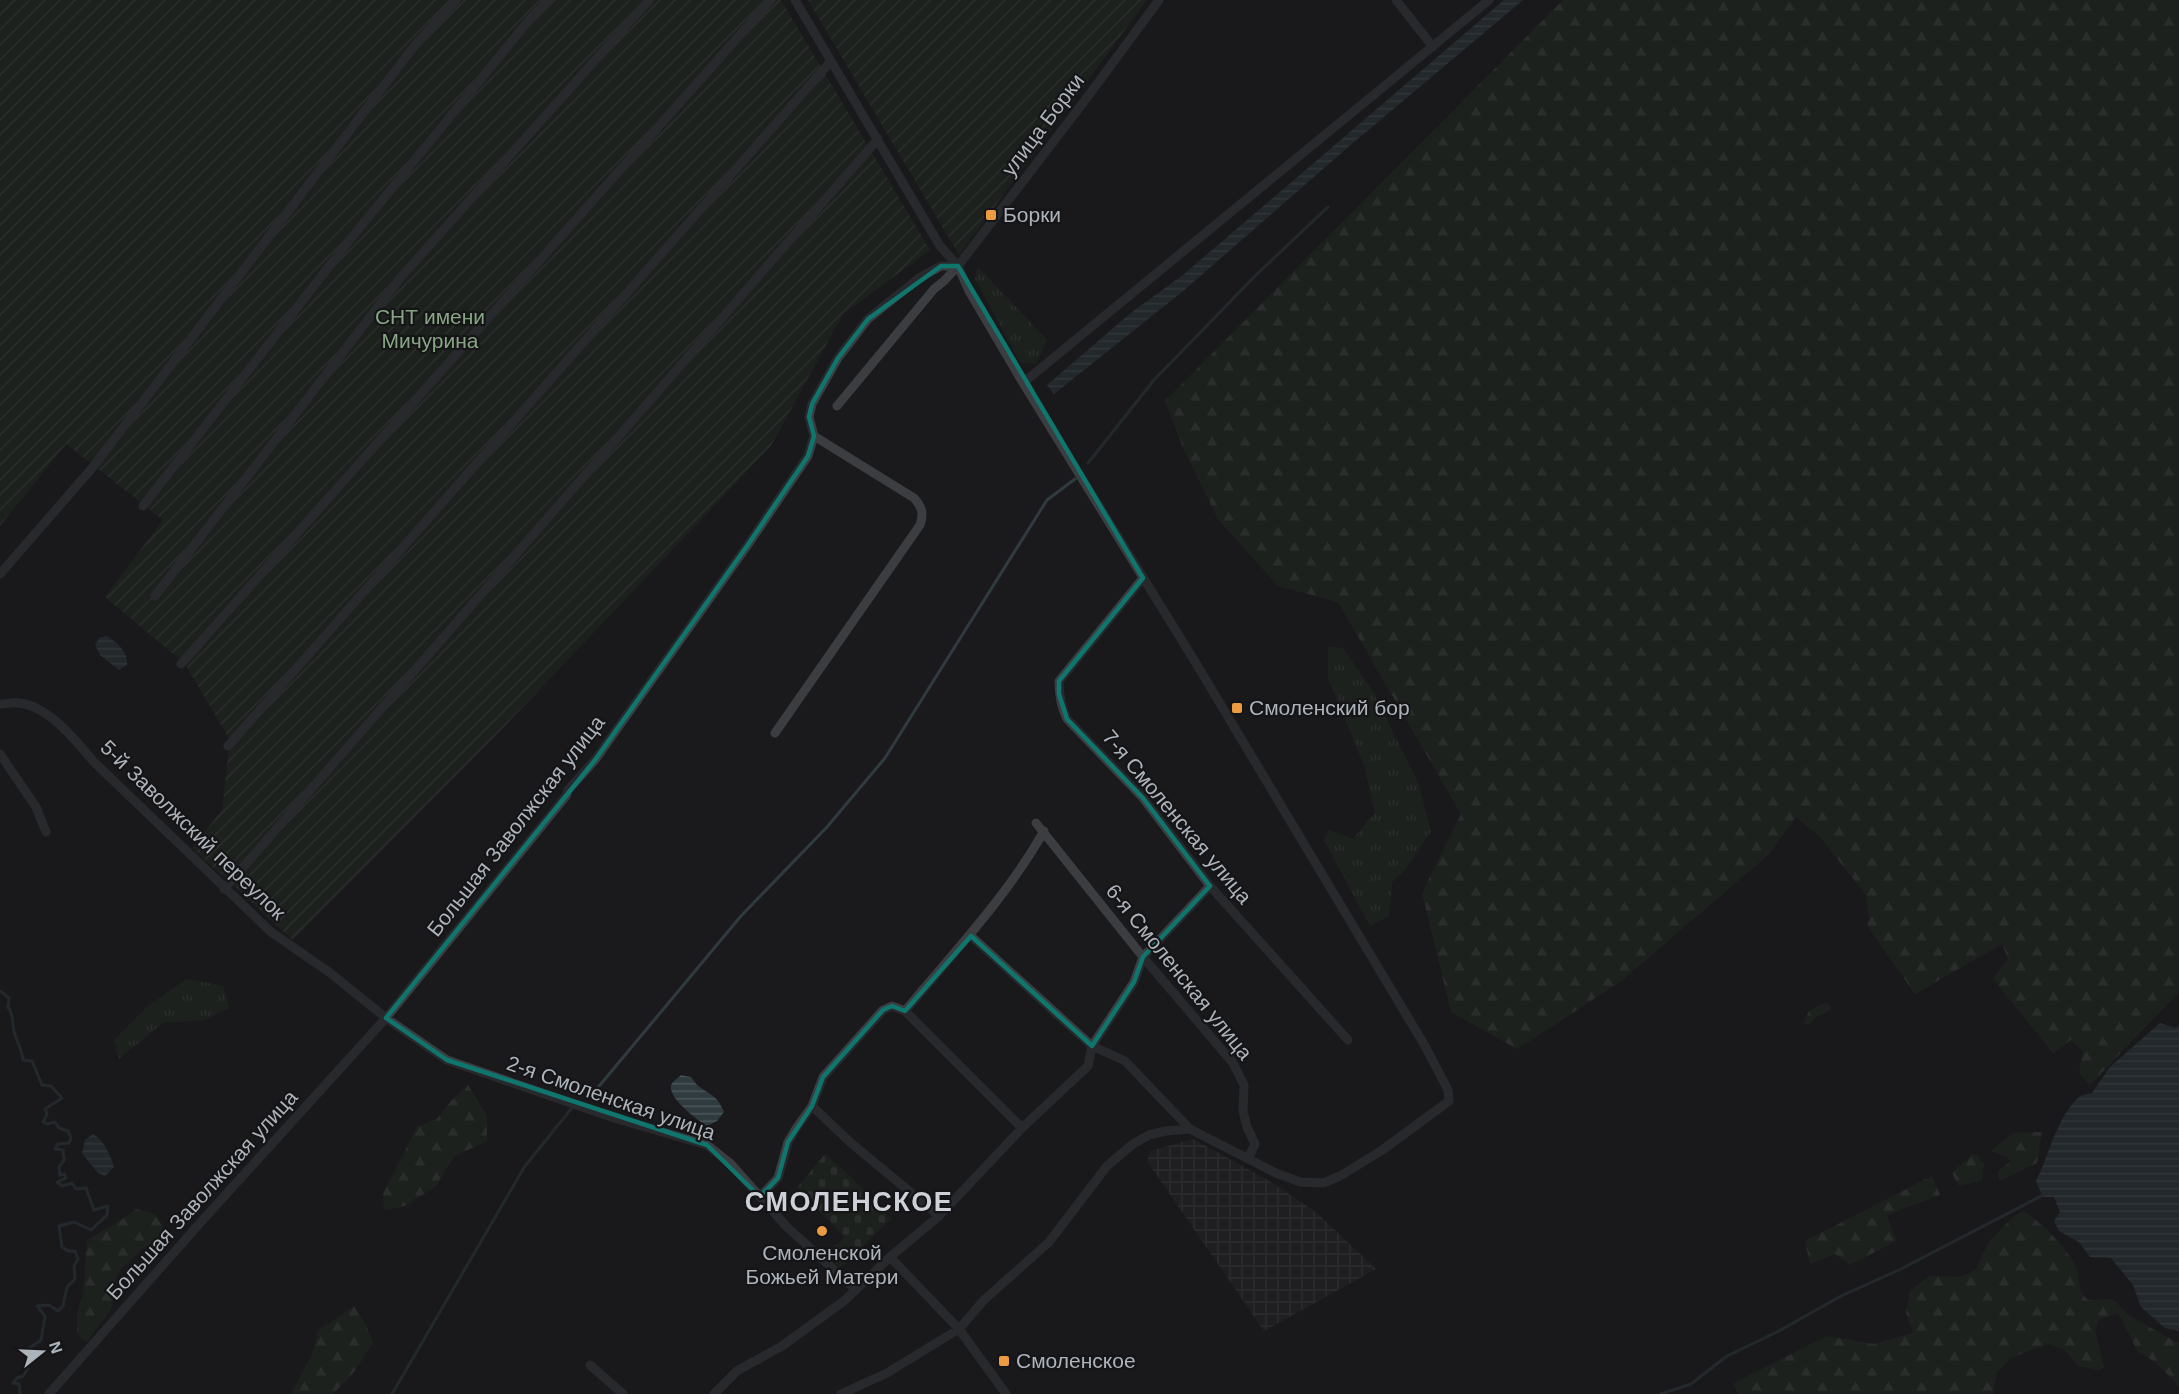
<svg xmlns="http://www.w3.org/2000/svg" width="2179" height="1394" viewBox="0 0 2179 1394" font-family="Arial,sans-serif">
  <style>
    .industrial { fill: url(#industrial-grid) }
    .grass { fill: url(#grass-tufts) }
    .forest { fill: url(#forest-firs) }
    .cemetery { fill: url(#cemetery-stones) }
    .garden { fill: url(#garden-furrows) }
    .water { fill: url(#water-rules) }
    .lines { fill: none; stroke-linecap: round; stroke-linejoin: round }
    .stream { stroke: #303b40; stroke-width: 3 }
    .street { stroke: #3b3d41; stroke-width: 9 }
    .marked { fill: none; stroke: #0f766e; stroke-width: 4.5; stroke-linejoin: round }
    .poi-dot { fill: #ec9b42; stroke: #151517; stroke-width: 2 }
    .labels { text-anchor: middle; stroke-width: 4.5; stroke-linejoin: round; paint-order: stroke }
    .street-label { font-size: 21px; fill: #adb3bb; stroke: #151517 }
    .poi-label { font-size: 21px; fill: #adb3bb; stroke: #151517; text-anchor: start }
    .park-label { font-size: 21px; fill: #87a585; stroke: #151517 }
    .district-label { font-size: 27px; font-weight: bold; letter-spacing: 1.5px; fill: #ced1d7; stroke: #151517 }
  </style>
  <defs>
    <pattern id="industrial-grid" width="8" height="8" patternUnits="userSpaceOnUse" patternTransform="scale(1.5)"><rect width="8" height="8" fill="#262629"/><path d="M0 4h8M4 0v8" fill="none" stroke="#434346"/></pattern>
    <pattern id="grass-tufts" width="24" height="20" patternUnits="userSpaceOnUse" patternTransform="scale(1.5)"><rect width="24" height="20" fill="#222a22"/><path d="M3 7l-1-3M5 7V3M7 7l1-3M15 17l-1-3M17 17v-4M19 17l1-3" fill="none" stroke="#3f4640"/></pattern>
    <pattern id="forest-firs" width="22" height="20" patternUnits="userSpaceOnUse" patternTransform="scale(1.5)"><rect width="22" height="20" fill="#222a22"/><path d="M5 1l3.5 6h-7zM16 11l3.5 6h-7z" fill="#3f4640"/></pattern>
    <pattern id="cemetery-stones" width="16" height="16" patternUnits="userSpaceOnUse" patternTransform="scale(1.5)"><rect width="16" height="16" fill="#222a22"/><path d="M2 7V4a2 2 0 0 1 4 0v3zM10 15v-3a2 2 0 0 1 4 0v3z" fill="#3f4640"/></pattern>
    <pattern id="garden-furrows" width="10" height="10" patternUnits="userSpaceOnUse" patternTransform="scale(1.5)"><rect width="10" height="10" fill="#222a22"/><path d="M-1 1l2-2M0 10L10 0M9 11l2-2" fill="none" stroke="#3f4640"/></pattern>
    <pattern id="water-rules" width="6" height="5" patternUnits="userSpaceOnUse" patternTransform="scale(1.5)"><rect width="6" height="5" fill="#303b40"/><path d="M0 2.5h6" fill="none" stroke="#4b555a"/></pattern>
  </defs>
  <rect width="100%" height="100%" fill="#1a1a1c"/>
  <path class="industrial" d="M1193 1139 1268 1180 1317 1213 1376 1269 1264 1331 1147 1161 1150 1151Z"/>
  <path class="grass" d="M978 267 1047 340 1036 364 1020 362 975 279Z
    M1328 647 1343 648 1373 692 1418 782 1431 832 1405 870 1392 882 1389 916 1370 926 1324 840 1329 830 1353 839 1375 813 1364 765 1328 678Z
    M186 979 223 986 229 1008 204 1020 163 1023 119 1059 114 1040 145 1009Z"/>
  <path class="forest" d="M1563 0H2179V992L2090 1085 2079 1073 2083 1051 2071 1040 2053 1053 1993 979 2008 958 2002 944 1915 994 1867 925 1869 919 1866 895 1820 837 1796 817 1769 854 1620 982 1517 1049 1451 1012 1422 893 1461 814 1338 602 1278 586 1218 519 1184 450 1165 401Z
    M1825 1003 1829 1004 1831 1009 1822 1015 1816 1016 1811 1023 1807 1025 1804 1022 1809 1011Z
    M468 1085 487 1116V1141L453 1157 436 1186 405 1206 384 1210 383 1194 417 1127 437 1119 451 1101Z
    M2042 1132 2037 1163 1999 1181 1998 1171 2010 1162 2007 1157 1991 1151 2013 1133Z
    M1974 1153 1984 1163 1982 1181 1959 1186 1952 1173Z
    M1932 1176 1940 1195 1887 1215 1896 1241 1850 1265 1835 1254 1810 1264 1805 1241Z
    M136 1209 155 1214 169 1235 143 1248 118 1272 111 1310 86 1342 77 1334V1314L83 1294 87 1240 118 1222Z
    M2023 1211C2040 1221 2071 1251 2077 1270 2081 1284 2076 1289 2088 1300L2112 1299 2130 1316 2176 1342H2179V1385L2152 1360 2138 1352 2118 1313 2099 1320 2095 1331 2104 1367 2100 1370 2078 1366 2064 1349 2048 1344 2011 1358 1997 1372 1993 1394H1738L1734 1383 1827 1336 1874 1344 1913 1333 1906 1313 1910 1291 1929 1276 1960 1277 1976 1270 1988 1243 2014 1216Z
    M354 1306 365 1323 373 1343 354 1372 333 1394H291L312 1354 318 1331Z"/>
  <path class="cemetery" d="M825 1154 847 1173 891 1219 840 1268 827 1254 845 1237 797 1188Z"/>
  <path class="garden" d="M0 0H781L930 250 843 314 771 446 498 733 293 940 192 848 222 810 230 740 185 664 105 597 163 520 66 444 0 526Z
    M808 0H1147L959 255Z"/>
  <path class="water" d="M1504 0H1523L1347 148 1182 292 1054 394 1047 385 1132 312 1183 275Z
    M107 636C117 643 128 651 127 665L119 670 100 655 95 645 99 638Z
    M2160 1023 2176 1028 2179 1025V1331L2165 1328 2141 1307 2133 1285 2111 1258 2090 1257 2079 1242 2059 1231 2054 1221 2060 1212 2054 1197H2043L2036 1181C2050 1154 2056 1118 2079 1097 2082 1095 2088 1094 2092 1093L2110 1067Z
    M681 1075 691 1077C702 1095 715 1089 724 1112L717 1121 707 1126C697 1120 669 1099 671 1086 672 1081 677 1079 681 1075Z
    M93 1134C105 1141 110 1155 114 1167L105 1176 98 1173 82 1153 85 1140Z"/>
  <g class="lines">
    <path class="stream" d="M1088 463 1154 380 1257 274 1328 207
      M0 991 9 998 8 1007C14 1015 12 1021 14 1031 16 1041 22 1049 23 1060L32 1061 42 1085 51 1086 62 1098 45 1109 47 1114 43 1122 47 1124 55 1122 59 1128 68 1131 71 1138 69 1143 58 1144 55 1149 63 1150 64 1160 59 1167 60 1175 64 1174 66 1178 57 1182 62 1186 72 1183 76 1189 86 1188 94 1210 108 1206 107 1215 91 1230 74 1222 59 1226 62 1247 68 1251H75L78 1259 74 1266 75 1279 67 1287 63 1306 58 1311 49 1305 37 1306 45 1316 41 1340 28 1349V1368L23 1376 17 1378 13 1383 19 1384 20 1394
      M590 1097 741 916 827 827 885 758 1047 500 1075 479
      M392 1394 525 1166 571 1109
      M1661 1394 1691 1384 1727 1356 1777 1332 1841 1296 1899 1270 2045 1194"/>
    <path class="street" d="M795 0 940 246 958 266 969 291 1023 383 1194 660 1425 1046 1448 1090 1449 1101 1381 1151 1340 1176 1323 1183 1300 1182 1276 1173 1190 1129 1166 1131 1149 1135 1133 1144 1107 1166 1049 1242 984 1300 959 1329 887 1373 841 1394
      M1396 0 1433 47
      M1023 383 1489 0
      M837 406 934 289 944 281 958 266 1086 99 1159 0
      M143 506 348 242 529 20 548 0
      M0 574 93 467 415 45 456 0
      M1143 578 1059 681C1059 694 1061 707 1067 719L1143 798 1210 886 1348 1040
      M155 596 401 277 649 0
      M181 664 771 0
      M0 704C6 704 13 702 19 703 49 706 76 741 94 762L271 932 329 972 386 1018 447 1060 614 1118 707 1145 730 1163 786 1226 856 1290
      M775 733 920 525C924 513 922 507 914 498L814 436
      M228 746 831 61
      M0 754 36 807 46 832
      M1036 823 1143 957 1233 1063 1244 1085 1243 1111 1247 1127 1255 1144 1248 1159
      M224 889 878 139
      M971 936 1092 1046 1125 1061 1190 1129
      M905 1011 1022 1128
      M812 1106 851 1143 939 1216
      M760 1197 778 1178 788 1142 797 1127 812 1106 823 1077 883 1010 892 1006 905 1011C953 953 1006 898 1044 831
      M890 1257 959 1329 1006 1394
      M590 1365 623 1394
      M49 1394 200 1223 386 1018 566 796 568 790 595 760 747 546 808 456 814 436 809 417 812 404 838 358 868 319 919 278 941 266H958
      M714 1394 737 1371 782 1346 844 1301 890 1257 939 1216 1022 1128 1088 1066 1092 1046 1134 982 1143 957 1210 886"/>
  </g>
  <path d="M0 0H2179V1394H0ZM941 266H958L1143 578 1059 681V694L1067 719 1143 798 1210 886 1143 957 1134 982 1092 1046 971 936 905 1011 892 1006 883 1010 823 1077 812 1106 788 1142 778 1178 760 1197 707 1145 447 1060 386 1018 595 760 747 546 808 456 814 436 809 417 812 404 838 358 868 319Z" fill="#1a1a1c" fill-opacity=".55" fill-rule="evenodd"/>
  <path class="marked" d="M941 266H958L1143 578 1059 681V694L1067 719 1143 798 1210 886 1143 957 1134 982 1092 1046 971 936 905 1011 892 1006 883 1010 823 1077 812 1106 788 1142 778 1178 760 1197 707 1145 447 1060 386 1018 595 760 747 546 808 456 814 436 809 417 812 404 838 358 868 319Z"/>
  <g class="poi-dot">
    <rect x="985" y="209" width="12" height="12" rx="3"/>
    <rect x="1231" y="702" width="12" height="12" rx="3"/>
    <circle cx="822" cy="1231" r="6"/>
    <rect x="998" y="1355" width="12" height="12" rx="3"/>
  </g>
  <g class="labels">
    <g class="street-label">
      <text transform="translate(1043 125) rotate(-53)" y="7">улица Борки</text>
      <text transform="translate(1177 817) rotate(50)" y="7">7-я Смоленская улица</text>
      <text transform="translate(516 826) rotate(-52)" y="7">Большая Заволжская улица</text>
      <text transform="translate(193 830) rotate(44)" y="7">5-й Заволжский переулок</text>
      <text transform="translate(1179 972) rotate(51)" y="7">6-я Смоленская улица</text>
      <text transform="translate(611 1098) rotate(19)" y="7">2-я Смоленская улица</text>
      <text transform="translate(202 1195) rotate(-48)" y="7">Большая Заволжская улица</text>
    </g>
    <g class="poi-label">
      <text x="1003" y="222">Борки</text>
      <text x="1249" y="715">Смоленский бор</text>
      <text x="822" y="1260" text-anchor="middle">Смоленской<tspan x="822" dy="24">Божьей Матери</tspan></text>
      <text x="1016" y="1368">Смоленское</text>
    </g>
    <g class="park-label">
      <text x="430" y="324">СНТ имени<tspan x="430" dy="24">Мичурина</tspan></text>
    </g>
    <g class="district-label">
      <text x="849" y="1211">СМОЛЕНСКОЕ</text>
    </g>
  </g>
  <g transform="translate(42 1352) rotate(72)" stroke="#151517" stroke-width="4.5" paint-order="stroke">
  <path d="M0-4.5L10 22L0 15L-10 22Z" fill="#adb3bb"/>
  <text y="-9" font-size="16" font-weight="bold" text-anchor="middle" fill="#adb3bb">N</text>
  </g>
</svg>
